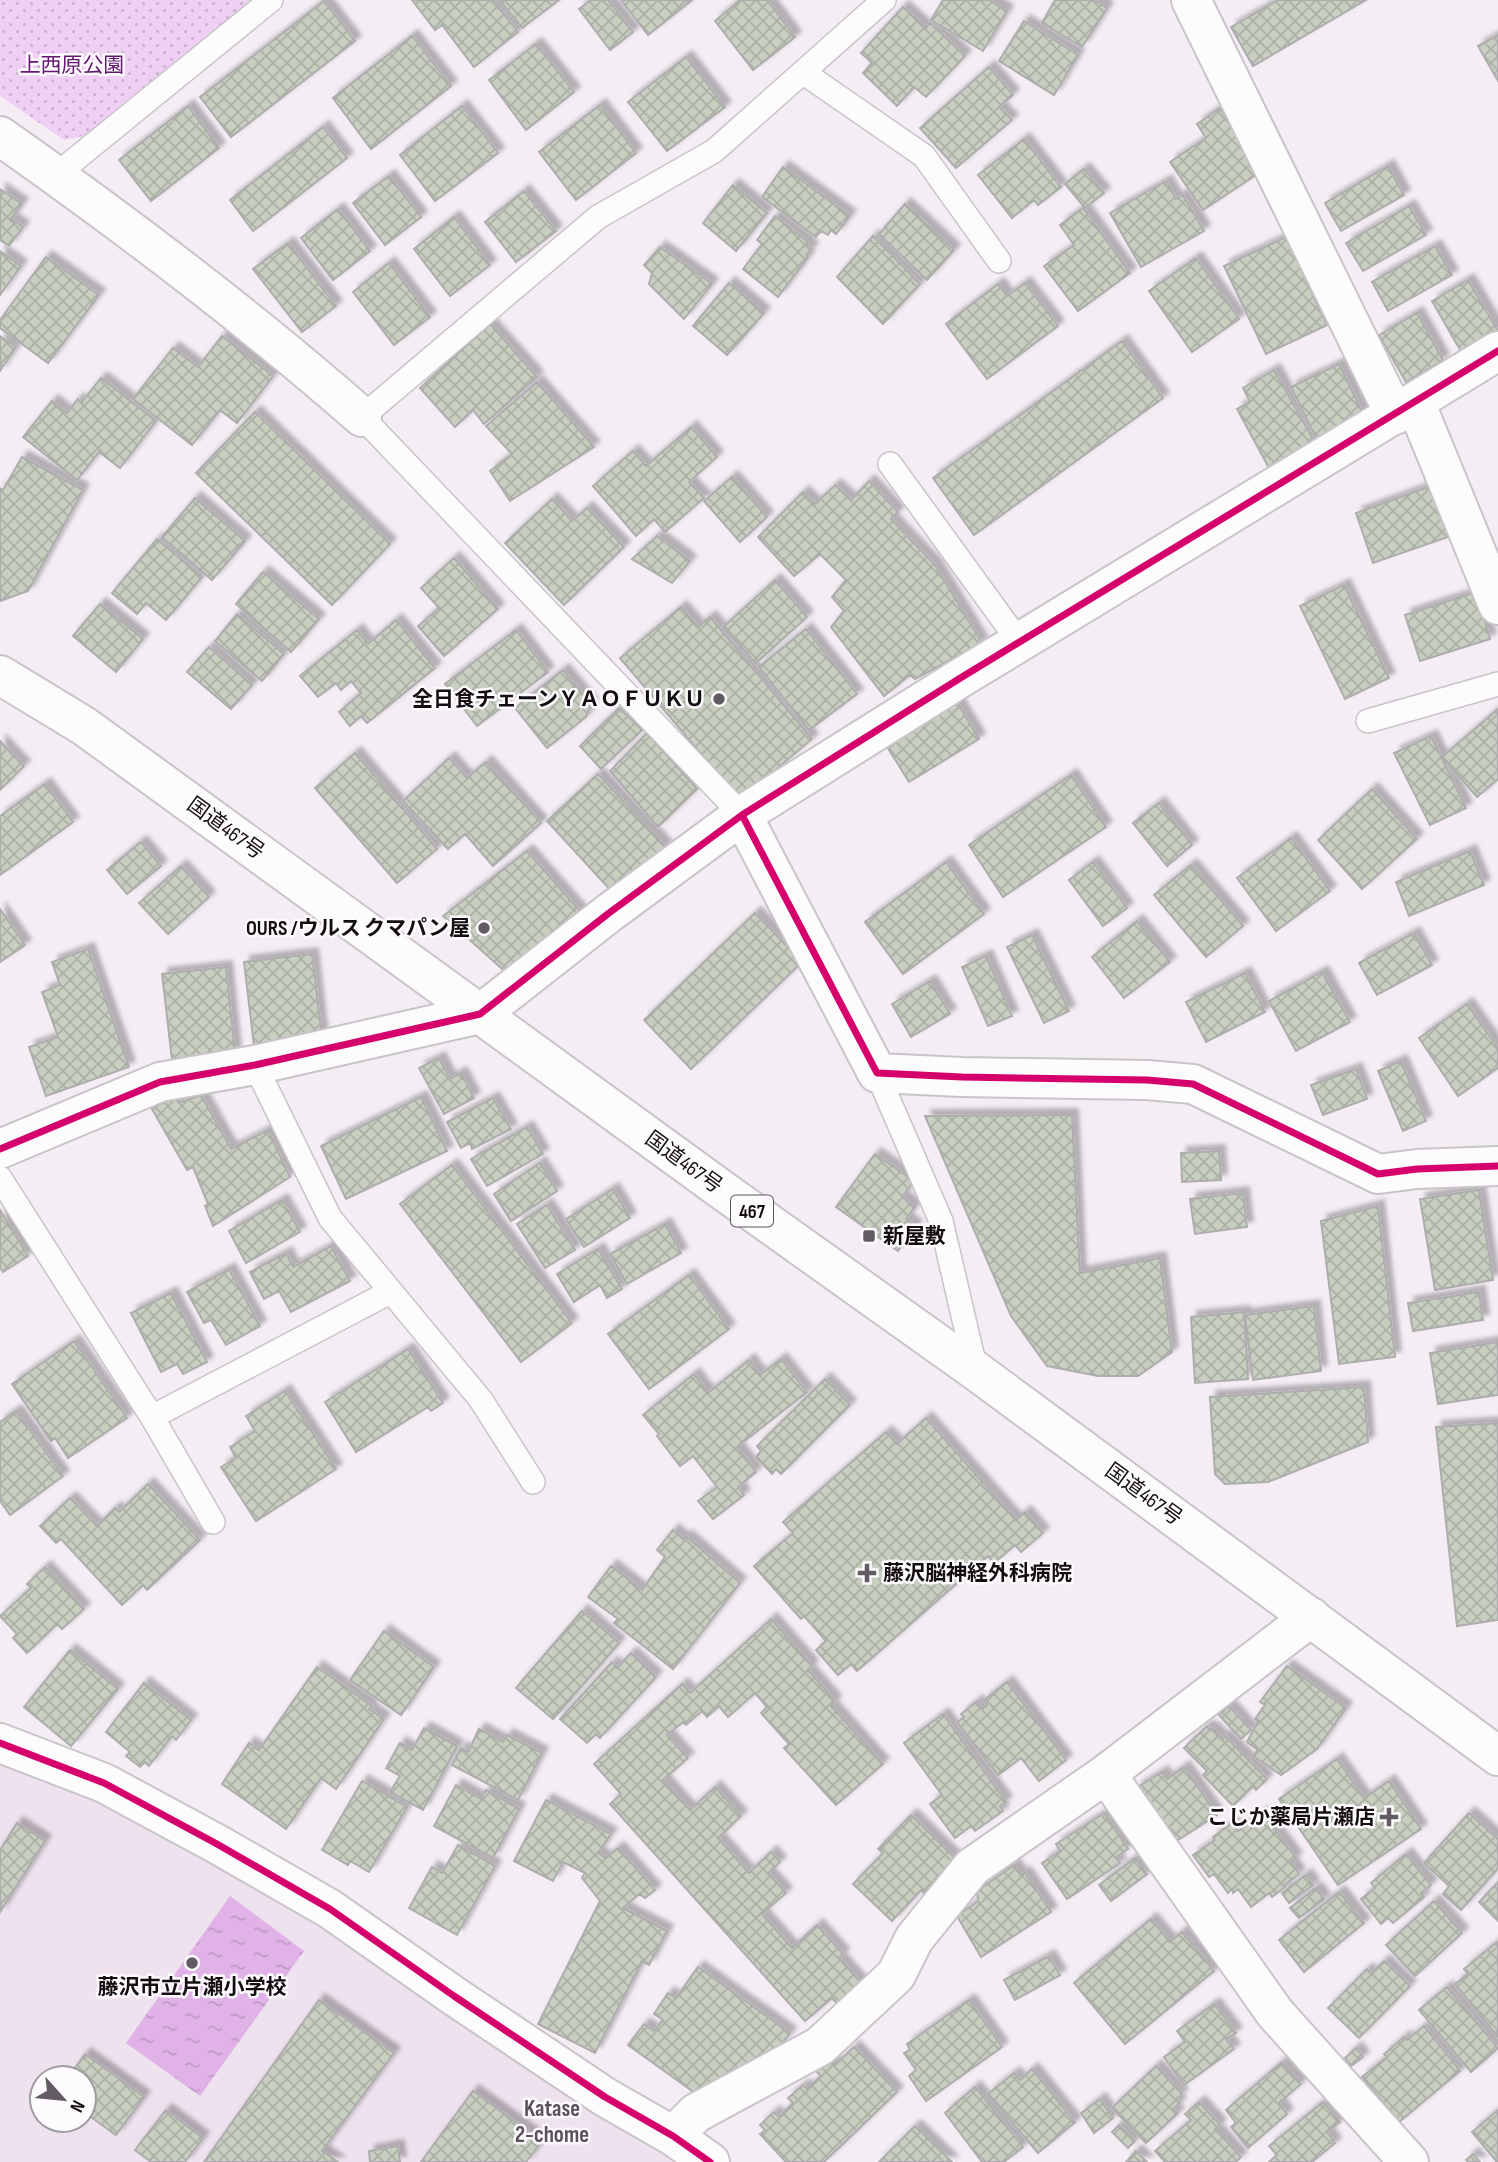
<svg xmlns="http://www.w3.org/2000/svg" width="1498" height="2162" viewBox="0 0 1498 2162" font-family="'Sofia Sans Condensed','Noto Sans JP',sans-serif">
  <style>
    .built { fill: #eee2ee; fill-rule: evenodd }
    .park { fill: url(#park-dots) }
    .water { fill: url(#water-ripples) }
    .building { fill: url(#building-cross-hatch); stroke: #aeadae; stroke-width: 2; filter: url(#shadow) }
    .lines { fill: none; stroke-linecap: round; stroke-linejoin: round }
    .service-casing { stroke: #c9c4c9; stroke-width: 26 }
    .minor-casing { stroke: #c9c4c9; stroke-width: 42 }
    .trunk-casing { stroke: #c9c4c9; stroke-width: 42 }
    .service { stroke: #fdfcfd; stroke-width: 23 }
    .minor { stroke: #fdfcfd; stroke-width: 38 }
    .trunk { stroke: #fdfcfd; stroke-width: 38 }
    .cycleway-casing { stroke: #fdfbfe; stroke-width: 11 }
    .cycleway { stroke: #d6006c; stroke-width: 7 }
    .poi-dot { fill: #615c61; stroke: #fdfbfe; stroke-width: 2.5 }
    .labels { text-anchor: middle; stroke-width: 5; stroke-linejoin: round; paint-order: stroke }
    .shield { fill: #fdfbfe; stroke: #585559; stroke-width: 2 }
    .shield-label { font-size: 19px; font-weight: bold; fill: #120e12 }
    .park-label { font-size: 21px; fill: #631870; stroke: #fdfbfe }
    .poi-label { font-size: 21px; font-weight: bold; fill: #120e12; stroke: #fdfbfe; text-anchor: end }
    .street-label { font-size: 21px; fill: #120e12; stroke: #fdfbfe }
    .neighbourhood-label { font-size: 23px; font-weight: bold; fill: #5b515d; stroke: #fdfbfe }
  </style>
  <defs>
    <pattern id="park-dots" width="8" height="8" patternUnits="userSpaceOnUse" patternTransform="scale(1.75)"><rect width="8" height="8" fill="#efd0f4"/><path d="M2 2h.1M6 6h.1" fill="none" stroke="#ccb1d0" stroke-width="1.8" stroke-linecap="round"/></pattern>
    <pattern id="water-ripples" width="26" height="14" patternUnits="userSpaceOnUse" patternTransform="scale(1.75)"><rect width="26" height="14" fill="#e0b2e7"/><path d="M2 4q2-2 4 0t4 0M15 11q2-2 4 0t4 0" fill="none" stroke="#bf98c5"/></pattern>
    <pattern id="building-cross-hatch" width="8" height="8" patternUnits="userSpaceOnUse" patternTransform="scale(1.75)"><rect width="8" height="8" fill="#c8cfc1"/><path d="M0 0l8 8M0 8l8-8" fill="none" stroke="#abb1a5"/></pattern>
    <filter id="shadow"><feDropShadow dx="6" dy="-6" stdDeviation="2" flood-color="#0004"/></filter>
  </defs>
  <rect width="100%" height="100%" fill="#f4eef4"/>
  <path class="built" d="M0 1761 42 1769 339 1932 678 2162H0ZM42 2078H84V2120H42Z"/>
  <path class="park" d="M0 0H252L90 135 64 140 0 96Z"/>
  <path class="water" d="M230 1896 304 1951 200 2096 126 2043Z"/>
  <path class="building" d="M412 0H493L518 32 474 67 442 25 435 30Z
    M500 0H559L522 28Z
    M591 0H608L633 32 610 50 579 9Z
    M621 0H692L648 35Z
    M740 0H767L795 37 753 70 715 21Z
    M943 0H989L1007 11 983 51 931 20Z
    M1055 0H1094L1107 8 1082 47 1042 23Z
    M1278 0H1366L1253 66 1231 27Z
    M324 1 355 41 231 137 200 97Z
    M903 7 926 28 930 23 965 56 926 97 914 87 897 106 863 73 872 63 861 53Z
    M1024 21 1078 55 1054 95 999 61Z
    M1498 35V81L1478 46Z
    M412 36 451 86 371 149 333 98Z
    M536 44 574 92 526 130 489 80Z
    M686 57 725 107 667 151 628 102Z
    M989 67 1013 95 999 107 1012 120 956 168 920 128Z
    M600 105 636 153 576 200 539 152Z
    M188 106 219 148 151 201 119 160Z
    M462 106 498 153 435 201 400 155Z
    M1220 108 1262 171 1203 210 1170 162 1206 138 1197 124Z
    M323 127 347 158 253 231 230 200Z
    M1024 139 1061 187 1038 205 1034 200 1012 218 978 175Z
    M1388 166 1404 195 1341 231 1325 203Z
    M783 167 850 216 836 234 831 230 828 235 821 231 816 237 762 197Z
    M1084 169 1104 193 1085 208 1065 184Z
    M389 176 421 217 385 245 353 203Z
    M1166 181 1176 199 1183 195 1204 231 1141 267 1110 213Z
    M733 185 767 213 736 251 703 223Z
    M0 189 22 204 11 219 23 227 9 246 0 240Z
    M524 191 556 231 516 262 485 222Z
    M905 204 954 250 927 280 879 234Z
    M1409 206 1426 235 1363 271 1346 243Z
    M1083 208 1130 273 1078 311 1044 266 1074 245 1060 225Z
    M338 209 370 251 333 280 301 238Z
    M775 216 808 242 807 244 812 248 806 255 808 257 778 297 743 269 762 244 757 240Z
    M454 217 490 265 450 296 414 249Z
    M873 236 920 284 883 324 837 277Z
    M1286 237 1327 325 1266 354 1224 266Z
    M288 243 336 306 302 332 253 269Z
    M1435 246 1452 275 1388 311 1372 282Z
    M660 247 712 284 684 319 649 284 652 273 644 265Z
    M0 251 21 266 0 295Z
    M46 257 99 295 48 363 0 328V320Z
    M1196 258 1239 319 1192 352 1149 291Z
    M389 263 430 317 394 345 353 292Z
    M1468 280 1498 331V335L1463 355 1432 301Z
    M729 283 764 313 727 355 693 326Z
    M1025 283 1058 326 987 379 946 324 998 284 1007 296Z
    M1417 313 1443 360 1406 382 1379 335Z
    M490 324 537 377 484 424 473 410 455 427 420 388Z
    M0 336 16 347 0 371Z
    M222 336 273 376 237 423 220 410 192 445 133 399 173 348 198 367Z
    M1122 341 1163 398 974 535 933 478Z
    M1339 364 1366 420 1319 444 1291 387Z
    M1274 370 1316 444 1270 470 1237 409 1250 402 1243 388Z
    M101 378 156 421 120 468 99 452 77 480 23 437 52 401 67 413 78 399 81 403Z
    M537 382 594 447 510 501 490 471 512 454 486 426Z
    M255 412 390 544 332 605 196 473Z
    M691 427 717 457 689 482 704 498 665 532 654 519 636 536 593 486 633 451 646 466Z
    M22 457 83 490 28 591 0 601V488L3 490Z
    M732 477 767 517 740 542 704 501Z
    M869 481 898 512 891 519 935 565 982 643 915 679 910 675 884 696 831 627 844 611 832 597 846 580 820 554 794 576 758 537 803 492 815 504 835 485 851 500Z
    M1436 484 1454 535 1373 563 1356 513Z
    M195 498 245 541 212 580 162 537Z
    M552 499 572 521 587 508 624 547 564 605 505 543Z
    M657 536 690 561 672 583 632 559Z
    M157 539 202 577 166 620 146 603 137 614 112 593Z
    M454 558 498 609 444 656 418 626 439 608 421 588Z
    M263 572 319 619 291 652 236 604Z
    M775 580 807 617 756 663 723 627Z
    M1344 585 1389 678 1345 699 1300 606Z
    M1476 592 1490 639 1420 661 1405 615Z
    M100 604 143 639 116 672 73 636Z
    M681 607 698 627 710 617 812 739 740 800 620 658Z
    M237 614 284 654 262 681 215 641Z
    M396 620 435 668 367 723 361 716 350 726 339 712 361 693 351 681 341 690 336 683 318 697 300 676 357 630 368 644Z
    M806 629 857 694 809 730 759 667Z
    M516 630 548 672 477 726 445 684Z
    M209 647 252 685 231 709 187 672Z
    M563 670 591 704 586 717 547 748 515 708Z
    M957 702 979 739 909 782 886 745Z
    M619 708 642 730 601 769 580 746Z
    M1498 709V779L1477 797 1442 757Z
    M647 733 697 789 658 827 610 771Z
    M1431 736 1466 808 1430 825 1394 753Z
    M0 741 24 766 0 790Z
    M355 753 437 849 397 883 315 788Z
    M449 758 467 778 486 762 541 823 493 866 465 834 448 849 403 801Z
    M598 774 666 847 615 895 547 821Z
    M1071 775 1106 827 1003 897 969 845Z
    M45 784 73 822 0 875V816Z
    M1372 789 1417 839 1362 889 1318 840Z
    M1159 803 1192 845 1167 866 1133 823Z
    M1291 838 1330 891 1276 931 1237 878Z
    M141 842 161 866 127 894 107 870Z
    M527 851 586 918 511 977 443 916Z
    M1470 851 1484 885 1409 916 1396 882Z
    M946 862 984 914 903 974 865 922Z
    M1093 862 1127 908 1103 926 1069 880Z
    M1191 865 1243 926 1206 957 1154 895Z
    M181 866 209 897 168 934 139 903Z
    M0 909 25 945 0 962Z
    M755 913 802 962 691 1069 644 1020Z
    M1137 921 1170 962 1124 998 1092 957Z
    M1414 933 1432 965 1377 995 1359 963Z
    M1032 935 1069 1011 1044 1023 1007 947Z
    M88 949 129 1067 46 1096 29 1047 58 1037 42 992 60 985 52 962Z
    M312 954 322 1038 254 1046 244 962Z
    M986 956 1012 1016 988 1026 962 967Z
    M226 967 235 1053 172 1060 162 974Z
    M1322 972 1350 1022 1296 1051 1269 1001Z
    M1245 973 1265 1012 1206 1042 1186 1002Z
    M930 981 950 1014 911 1037 892 1004Z
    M1467 1004 1498 1048V1068L1458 1096 1419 1038Z
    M439 1058 450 1079 461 1073 474 1098 444 1114 419 1068Z
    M1401 1061 1426 1121 1403 1131 1378 1071Z
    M1356 1069 1367 1099 1323 1115 1311 1085Z
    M175 1095 179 1103 201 1095 231 1149 268 1130 290 1177 213 1226 205 1206 208 1204 193 1167 187 1170 152 1109Z
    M421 1097 447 1151 346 1199 321 1146Z
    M493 1098 511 1129 472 1149 470 1143 461 1148 447 1122Z
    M1072 1115 1080 1273 1160 1258 1172 1352 1138 1376H1098L1047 1366 1011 1316 925 1116Z
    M527 1127 543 1154 487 1186 471 1159Z
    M1219 1151 1221 1180 1182 1182 1181 1153Z
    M875 1154 914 1181 902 1197 915 1207 906 1219 916 1226 898 1251 836 1207Z
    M540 1163 557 1191 511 1221 494 1194Z
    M452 1165 572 1323 521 1362 400 1204Z
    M613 1189 630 1218 584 1247 566 1219Z
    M1479 1190 1493 1280 1435 1290 1420 1199Z
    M1243 1193 1247 1227 1195 1234 1190 1199Z
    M282 1200 300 1232 246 1263 229 1231Z
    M547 1205 575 1250 545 1268 517 1224Z
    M1378 1206 1395 1357 1339 1364 1321 1221Z
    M0 1210 28 1256 3 1272 0 1268Z
    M665 1224 681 1253 627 1284 610 1254Z
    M331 1246 350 1281 291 1312 279 1291 264 1299 250 1272 286 1253 293 1267Z
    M598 1249 622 1289 607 1298 600 1285 574 1302 557 1274Z
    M229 1269 260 1326 226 1345 211 1320 204 1323 187 1292Z
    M689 1275 729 1329 649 1389 608 1334Z
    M1479 1292 1483 1320 1413 1331 1408 1303Z
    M171 1293 207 1362 183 1374 177 1364 161 1372 131 1313Z
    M1314 1306 1321 1371 1253 1380 1245 1315Z
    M1244 1312 1248 1379 1195 1383 1191 1317Z
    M74 1341 127 1418 68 1458 55 1438 51 1441 12 1384Z
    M1498 1342V1395L1438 1404 1430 1353Z
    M408 1349 443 1403 431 1411 428 1407 356 1452 325 1402Z
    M781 1359 807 1392 737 1447 756 1472 738 1487 744 1495 713 1519 698 1501 717 1487 693 1456 680 1466 657 1436 659 1434 643 1415 694 1374 708 1393 749 1360 760 1375Z
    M825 1379 850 1405 781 1474 776 1469 772 1474 756 1457 761 1451 757 1446Z
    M1364 1387 1368 1442 1268 1482 1225 1484 1215 1474 1210 1397Z
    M285 1391 336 1469 256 1521 221 1467 236 1458 230 1447 255 1431 246 1416Z
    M16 1411 63 1476 10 1515 0 1501V1422Z
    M926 1418 1016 1520 1025 1512 1043 1533 1021 1552 1015 1545 994 1563 988 1556 857 1671 851 1664 838 1675 816 1650 826 1641 804 1616 801 1619 754 1566 793 1533 783 1522 886 1432 897 1444Z
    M1498 1423V1620L1457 1626 1436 1427Z
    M148 1484 200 1540 147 1590 143 1585 122 1605 61 1539 56 1543 40 1526 70 1498 97 1526 115 1508 119 1512Z
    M673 1530 683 1539 686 1536 740 1583 673 1669 614 1623 618 1619 588 1597 611 1566 642 1590 665 1557 657 1550Z
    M45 1567 84 1609 62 1629 57 1624 27 1653 13 1638 17 1634 0 1616 31 1588 27 1584Z
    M582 1611 619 1643 553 1719 516 1688Z
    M771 1619 812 1666 808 1670 835 1701 831 1706 883 1764 836 1805 784 1748 789 1744 761 1713 767 1707 755 1693 728 1717 719 1706 707 1717 702 1711 686 1725 683 1722 667 1735 688 1758 663 1780 690 1810 715 1787 741 1816 718 1838 749 1873 771 1852 780 1862 768 1873 786 1893 762 1914 792 1948 817 1925 843 1954 839 1958 863 1985 839 2006 832 1998 805 2021 610 1804 621 1794 594 1764 682 1684 690 1693Z
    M384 1631 434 1667 401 1715 350 1680Z
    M70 1650 118 1689 71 1746 24 1707Z
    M631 1653 656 1677 600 1738 596 1734 587 1743 560 1719 612 1662 617 1668Z
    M1287 1666 1346 1708 1317 1749 1281 1775 1253 1756 1258 1750 1247 1742 1258 1721 1255 1719 1265 1705 1260 1702Z
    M317 1667 372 1706 369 1709 384 1719 336 1789 321 1778 286 1829 222 1784 249 1743 259 1750Z
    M1007 1682 1066 1760 1039 1781 1021 1758 998 1775 957 1722 964 1717 961 1714 977 1701 982 1709 987 1705 984 1700Z
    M144 1683 191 1720 176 1740 172 1736 149 1766 145 1762 140 1767 126 1756 130 1752 106 1732Z
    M1229 1706 1251 1730 1241 1739 1219 1715Z
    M943 1714 1006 1802 1000 1806 1003 1811 975 1831 971 1826 955 1838 930 1804 942 1795 904 1743Z
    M1207 1726 1210 1730 1212 1728 1223 1739 1225 1736 1267 1779 1256 1790 1253 1786 1233 1806 1203 1775 1207 1771 1184 1748Z
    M424 1728 457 1746 423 1810 390 1792 400 1776 386 1768 400 1743 412 1750Z
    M479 1729 503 1742 507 1735 542 1753 518 1800 452 1765 461 1748 468 1752Z
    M1337 1759 1364 1798 1389 1781 1421 1829 1338 1885 1279 1799Z
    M1184 1767 1217 1815 1175 1842 1136 1788 1162 1772 1167 1779Z
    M362 1781 407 1807 369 1872 350 1861 348 1865 322 1850Z
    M456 1785 481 1799 486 1790 519 1809 493 1858 434 1826Z
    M546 1800 611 1834 598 1853 606 1858 618 1848 655 1890 645 1898 639 1894 623 1908 667 1931 649 1965 642 1961 595 2053 538 2024 600 1901 582 1878 585 1873 563 1862 553 1881 514 1861Z
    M1104 1813 1128 1849 1116 1857 1120 1863 1067 1899 1042 1863 1060 1851 1056 1844Z
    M1262 1813 1296 1858 1291 1862 1299 1874 1284 1885 1285 1887 1272 1897 1269 1893 1251 1907 1238 1889 1233 1893 1232 1889 1228 1893 1214 1874 1209 1877 1193 1855 1215 1840 1213 1837 1232 1823 1238 1831Z
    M1469 1813 1498 1839V1868L1461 1910 1443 1894 1449 1886 1424 1863Z
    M911 1815 956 1859 924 1893 921 1890 892 1921 853 1884 883 1853 878 1849Z
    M17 1823 45 1841 0 1912V1850Z
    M458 1845 495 1866 457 1935 409 1908 432 1867 442 1873Z
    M1406 1854 1431 1885 1421 1893 1424 1897 1393 1923 1388 1918 1381 1924 1361 1899 1375 1888 1371 1883Z
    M1135 1858 1147 1874 1111 1901 1099 1885Z
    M1014 1865 1021 1875 1025 1873 1051 1912 981 1957 957 1916 978 1901 977 1891Z
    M1306 1875 1313 1885 1289 1903 1282 1893Z
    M1498 1882V1921L1479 1902Z
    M1316 1888 1324 1899 1299 1918 1290 1908Z
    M1339 1892 1364 1923 1304 1972 1279 1940Z
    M1434 1901 1462 1933 1415 1976 1386 1945Z
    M1151 1919 1170 1942 1182 1932 1214 1971 1125 2044 1074 1983Z
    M1497 1942 1498 1944V2037L1455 1984 1468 1974 1464 1969Z
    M1049 1956 1060 1975 1015 2000 1004 1980Z
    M1384 1961 1410 1986 1359 2038 1328 2008 1367 1969 1371 1974Z
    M698 1967 790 2033 780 2046 695 2093 628 2045 644 2024 654 2031 663 2020 654 2014 668 1993 676 1998Z
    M1447 1987 1498 2048 1471 2072 1419 2010Z
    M319 2000 394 2053 322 2151 338 2162H204Z
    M969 2000 1002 2047 926 2101 909 2076 916 2070 904 2053 910 2050 907 2044Z
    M1214 2004 1236 2033 1226 2039 1234 2049 1184 2085 1164 2057 1185 2042 1177 2031Z
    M1424 2026 1460 2071 1399 2122 1362 2077 1387 2057 1384 2054 1404 2037 1407 2040Z
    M854 2047 897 2092 824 2162H786L760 2134 765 2130 760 2125 774 2112 779 2117 793 2103 788 2098 803 2085 807 2089 821 2076 816 2071 830 2059 835 2065Z
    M1356 2048 1363 2057 1351 2066 1345 2058Z
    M85 2054 144 2097 116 2135 84 2112V2078H68Z
    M1282 2062 1301 2084 1279 2103 1287 2114 1248 2148 1231 2127 1236 2123 1226 2110Z
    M1156 2066 1182 2094 1176 2099 1180 2103 1173 2109 1178 2113 1146 2143 1112 2108Z
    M1032 2069 1075 2122 1038 2153 988 2094 1014 2073 1020 2080Z
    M975 2087 1023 2147 1004 2162H982L945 2113Z
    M473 2091 542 2141 526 2162H421Z
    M1100 2099 1113 2118 1094 2133 1081 2113Z
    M1199 2102 1220 2125 1215 2129 1241 2157 1236 2162H1165L1155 2151 1191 2120 1185 2114Z
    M1323 2102 1340 2122 1327 2132 1335 2143 1312 2162H1269L1277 2155 1269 2146Z
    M166 2110 203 2138 185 2162H151L135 2150Z
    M1498 2110V2162H1497L1472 2132Z
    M1119 2125 1135 2141 1128 2148 1112 2132Z
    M915 2126 952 2162H879Z
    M398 2146 400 2162H370L369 2151Z
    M1136 2151 1147 2162H1126Z
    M1473 2154 1480 2162H1468L1466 2160Z"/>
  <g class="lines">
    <g class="service-casing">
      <path id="service" d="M804 73 924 156 999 261
        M56 175 271 0
        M890 464 1020 643
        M1368 721 1498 684
        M742 815 362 417 598 217 714 151 884 0
        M255 1065 330 1218 481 1400 533 1482
        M877 1073 941 1221 976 1371
        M0 1178 152 1417 213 1522
        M152 1417 390 1292"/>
    </g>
    <g class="minor-casing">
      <path id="minor" d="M1191 0 1395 415
        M0 136C125 224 247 316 362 417
        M1415 402 1498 605
        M742 815 877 1073 962 1077 1147 1080 1193 1084 1378 1174 1417 1169 1498 1166
        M0 1149 160 1082 255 1065 480 1014 609 913 742 815 962 677 1498 351
        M1311 1617 1106 1774 1275 2013 1409 2162
        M0 1743 104 1783 217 1844 330 1909 454 1996 605 2097 673 2136 710 2162
        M673 2136 696 2113 820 2046 896 1975 914 1939 972 1867 1106 1774"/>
    </g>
    <g class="trunk-casing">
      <path id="trunk" d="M0 675 84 726 729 1195 976 1371 1498 1756"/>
    </g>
    <use href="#service" class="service"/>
    <use href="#minor" class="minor"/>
    <use href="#trunk" class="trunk"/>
    <g class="cycleway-casing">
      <path id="cycleway" d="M742 815 877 1073 962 1077 1147 1080 1193 1084 1378 1174 1417 1169 1498 1166
        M0 1149 160 1082 255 1065 480 1014 609 913 742 815 962 677 1498 351
        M0 1743 104 1783 217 1844 330 1909 454 1996 605 2097 673 2136 710 2162"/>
    </g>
    <use href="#cycleway" class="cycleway"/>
  </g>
  <g class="poi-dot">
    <circle cx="719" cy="699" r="7"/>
    <circle cx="484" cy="928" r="7"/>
    <rect x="862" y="1229" width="14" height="14" rx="3.5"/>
    <path d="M863.5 1562.5h7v7h7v7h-7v7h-7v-7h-7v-7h7z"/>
    <path d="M1385.5 1806.5h7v7h7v7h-7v7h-7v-7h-7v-7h7z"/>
    <circle cx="192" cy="1963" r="7"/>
  </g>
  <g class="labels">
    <rect class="shield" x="731" y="1195.5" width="42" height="31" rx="5"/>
    <g class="shield-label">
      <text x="752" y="1218">467</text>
    </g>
    <g class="park-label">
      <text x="72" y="72">上西原公園</text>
    </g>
    <g class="poi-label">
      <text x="705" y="706">全日食チェーンＹＡＯＦＵＫＵ</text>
      <text x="470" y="935">OURS /ウルス クマパン屋</text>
      <text x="883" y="1243" text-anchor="start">新屋敷</text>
      <text x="883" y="1580" text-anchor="start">藤沢脳神経外科病院</text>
      <text x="1375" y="1824">こじか薬局片瀬店</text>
      <text x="192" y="1994" text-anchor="middle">藤沢市立片瀬小学校</text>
    </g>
    <g class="street-label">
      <text transform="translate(226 828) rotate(36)" y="7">国道467号</text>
      <text transform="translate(684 1162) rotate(36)" y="7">国道467号</text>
      <text transform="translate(1144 1494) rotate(36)" y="7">国道467号</text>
    </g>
    <g class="neighbourhood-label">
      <text x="552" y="2116">Katase<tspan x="552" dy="26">2-chome</tspan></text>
    </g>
  </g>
  <g transform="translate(63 2099) rotate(117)"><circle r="33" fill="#fdfbfe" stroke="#9f9ca0" stroke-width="2"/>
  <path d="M0-5L12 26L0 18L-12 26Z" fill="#615c61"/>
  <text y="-10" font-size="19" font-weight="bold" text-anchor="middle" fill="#120e12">N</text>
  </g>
</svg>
